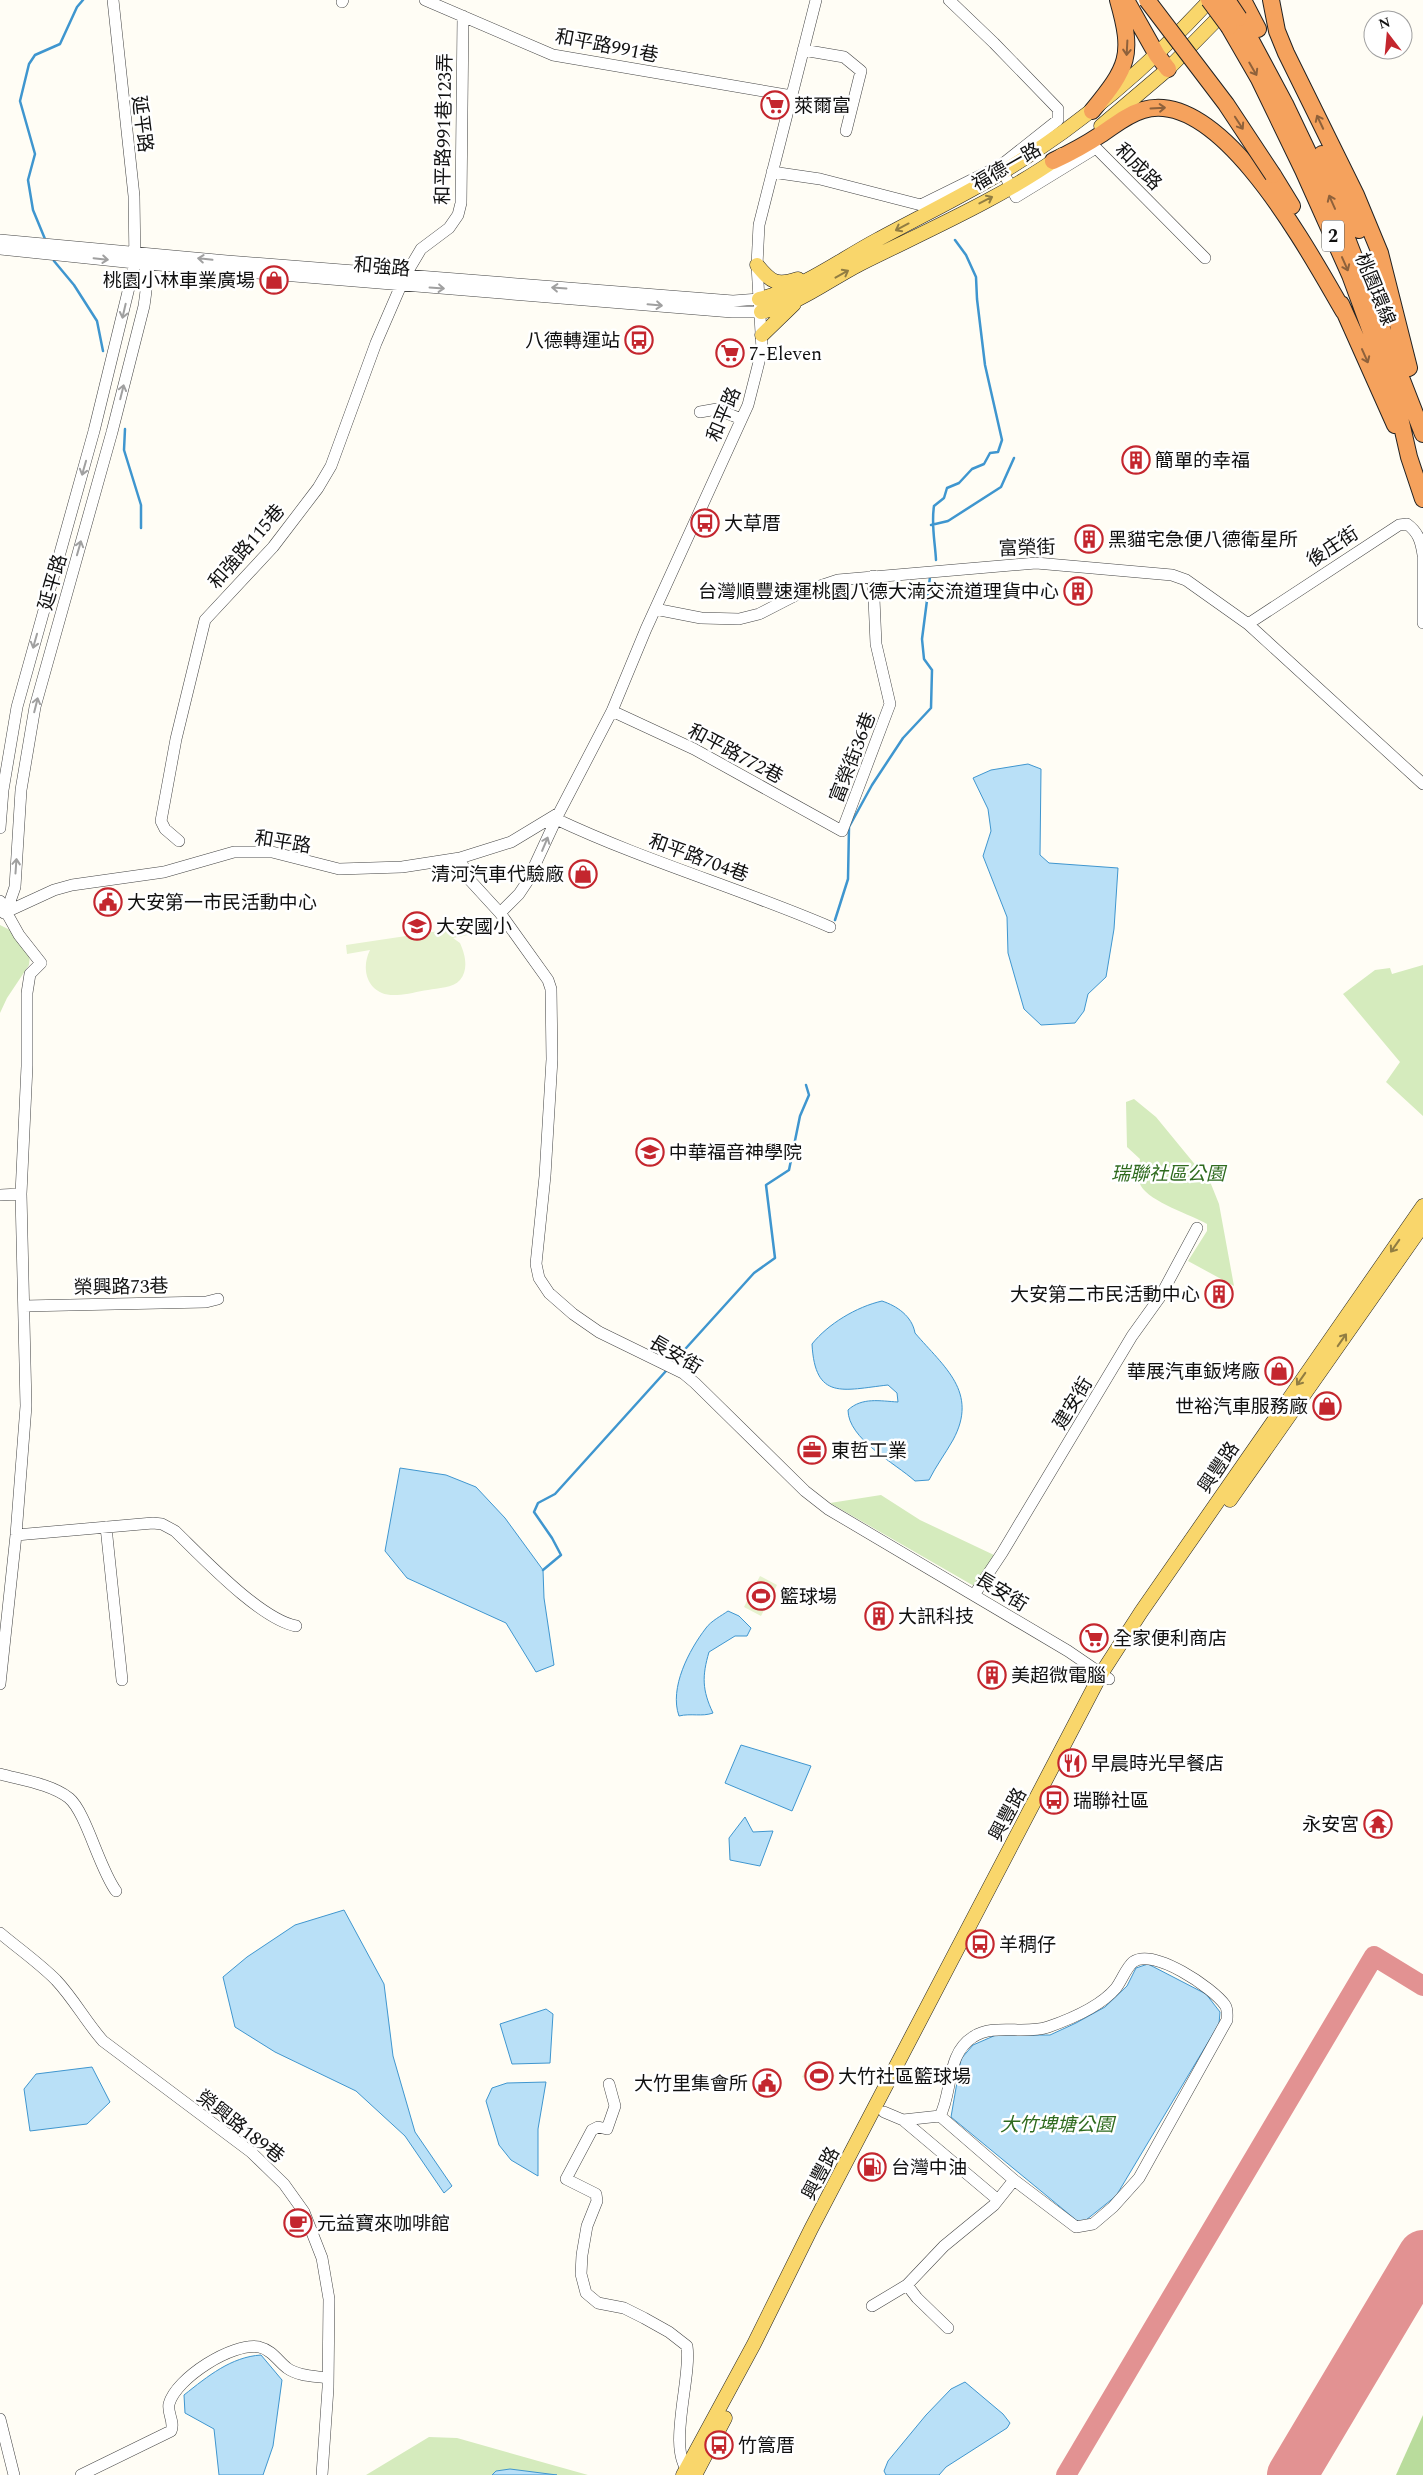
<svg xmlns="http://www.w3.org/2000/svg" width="1423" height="2475" viewBox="0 0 1423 2475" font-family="Spectral,'Noto Sans TC',serif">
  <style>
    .green { fill: #d5ebbd }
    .forest { fill: #b9dc9c }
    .pitch { fill: #e6f2cf }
    .water { fill: #b9e0f7; stroke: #3f96cf }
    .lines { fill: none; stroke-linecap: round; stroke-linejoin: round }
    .stream { stroke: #3f96cf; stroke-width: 2.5 }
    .taxiway { stroke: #e29292; stroke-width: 20 }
    .runway { stroke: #e29292; stroke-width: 50 }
    .minor-casing { stroke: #444; stroke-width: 12 }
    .major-casing { stroke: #222; stroke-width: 15 }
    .highway-casing { stroke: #222; stroke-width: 18 }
    .minor { stroke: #fff; stroke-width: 11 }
    .major { stroke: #f9d66b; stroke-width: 14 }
    .highway { stroke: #f5a25d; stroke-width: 16 }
    .highway-bridge-casing { stroke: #222; stroke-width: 18; stroke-linecap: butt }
    .highway-bridge { stroke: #f5a25d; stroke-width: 16 }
    .oneway { stroke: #8e613b }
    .oneway2 { stroke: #917d42 }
    .oneway3 { stroke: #a0a0a0 }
    .labels { text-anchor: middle; stroke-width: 5; stroke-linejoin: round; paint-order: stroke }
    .shield { fill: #fff; stroke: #585858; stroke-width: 1 }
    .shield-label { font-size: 18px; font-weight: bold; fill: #111 }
    .street-label { font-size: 19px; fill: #111; stroke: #fff }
    .poi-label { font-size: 19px; fill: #111; stroke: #fff; text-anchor: start }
    .park-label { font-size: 19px; font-style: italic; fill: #2f6b1f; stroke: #fff }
  </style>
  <rect width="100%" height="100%" fill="#fffdf5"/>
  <path class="green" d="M0 925 12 931 30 955 29 965 7 998 0 1013Z
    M1423 965V1116L1386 1082 1400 1062 1343 994 1375 970 1390 968 1392 974Z
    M1134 1099 1156 1117 1211 1184 1219 1204 1234 1286 1188 1261 1207 1231V1224C1192 1215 1150 1202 1141 1186 1137 1179 1139 1167 1140 1159L1127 1147 1126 1102Z
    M881 1495 920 1520 994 1555 974 1586 830 1503Z
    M429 2437 457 2438 588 2475H366Z"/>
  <path class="forest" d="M1423 2415V2475H1396Z"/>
  <path class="pitch" d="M466 927 468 935 453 938 460 943C465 954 469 969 460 980 453 988 438 988 428 990 418 991 407 995 397 995 370 997 359 972 370 950L347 954 346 945Z
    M760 1576 777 1585 761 1616 744 1607Z
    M809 2063 835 2075 828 2089 802 2077Z"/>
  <path class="water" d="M1028 764 1041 769 1040 855 1049 863 1118 868 1114 929 1106 977 1088 994 1084 1011 1075 1023 1041 1025 1024 1009 1008 953 1007 917 983 856 991 831 988 809 973 778 991 770Z
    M882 1301C897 1306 912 1316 915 1333 944 1367 979 1392 953 1440 945 1454 936 1466 929 1480L915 1481C895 1463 848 1439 848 1410 862 1397 880 1401 898 1402L897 1393 888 1385C843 1390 815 1401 812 1344 828 1324 856 1307 882 1301Z
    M400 1468 446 1475 476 1487 505 1518 543 1570 544 1598 554 1665 536 1672 506 1623 407 1578 385 1551Z
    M728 1611 739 1616 751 1628 747 1636H735L709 1652C702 1676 702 1690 713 1713 702 1717 691 1713 679 1716 669 1688 689 1650 706 1628 711 1621 721 1616 728 1611Z
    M741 1745 811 1766 792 1811 725 1783Z
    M745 1817 753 1832 773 1831 760 1866 730 1860 729 1838Z
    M344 1910 384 1984 393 2056 415 2132 452 2186 444 2193 405 2136 356 2091 275 2052 235 2027 223 1977 247 1957 295 1925Z
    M1148 1964 1206 1994 1220 2012 1219 2024 1116 2196 1081 2224 951 2117 961 2059 973 2045 996 2035H1050L1076 2023 1105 2007 1127 1986 1136 1968Z
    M546 2009 553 2014 550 2063 512 2064 500 2024Z
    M92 2067 110 2102 87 2124 30 2131 24 2089 36 2074Z
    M546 2082 538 2129V2176L511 2160 499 2145 486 2101 492 2088 507 2083Z
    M261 2355 282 2380 273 2446 263 2475H219L214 2429 185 2413 184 2395C208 2376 231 2357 261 2355Z
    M965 2382 1003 2414 1010 2423 1007 2428 946 2467 939 2475H886L884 2471 888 2461 926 2415 951 2389Z
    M510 2469 557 2475H492L496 2471Z"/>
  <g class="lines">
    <path class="stream" d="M45 239 33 210 28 180 35 154 20 101 29 64 35 55 60 44 77 7 83 0
      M54 261 74 285 97 321 103 351
      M125 429 124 450 141 505V528
      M931 525 948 521 1001 487 1014 458
      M936 560C935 541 931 525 934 506L944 498 947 488 959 483 972 469 984 464 990 453 998 452 1002 440 985 365 977 299 976 277 966 255 955 240
      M835 920 848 879 849 827 872 785 903 738 931 708 932 670 924 659 922 639 930 577
      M678 1357 754 1273 775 1258 766 1185 789 1170 800 1116 809 1095 806 1085
      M543 1570 561 1555 552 1538 534 1512 538 1503 555 1494 666 1371"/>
    <path class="taxiway" d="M1066 2475 1374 1956 1423 1986"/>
    <path class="runway" d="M1292 2475 1423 2255"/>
    <g class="minor-casing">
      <path id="minor" d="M425 0 553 55 792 96
        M949 0 994 43 1058 109V120L1000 166 1016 197 1096 148 1205 258
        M342 2 343 0
        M803 50 844 57 861 71 846 131
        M772 172 820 179 921 205 1000 166
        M0 240 227 261 733 301 759 299
        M0 249 135 263 732 312H761
        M700 412 717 409 741 419
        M1423 557V623
        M655 609 701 618 739 619 759 614 802 592 838 580 1036 563 1172 575 1186 580 1248 624 1423 784
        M1248 624 1399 525 1407 524C1418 532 1421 541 1423 555
        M612 711 694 749 842 831 890 704 876 644 873 576
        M556 819C645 861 739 888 830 927
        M0 828 3 790 17 707 94 431 135 263 134 196 113 0
        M179 841 165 829 161 821 176 739 205 620 273 547 318 488 331 466 376 343 405 276 421 249 449 228 458 215 461 203 463 16
        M460 858 467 877 500 913 548 980 551 989 552 1059 545 1176 536 1264 539 1278 549 1293 573 1314 599 1332 683 1373 695 1383 805 1491 828 1509 1068 1651 1109 1679
        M0 901 19 935 41 963 30 974 27 993V1066L21 1194 26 1406 16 1535 0 1684
        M4 913 54 890 72 885 164 872 234 852H272L339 869 402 867 460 858 511 842 559 813
        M6 913 15 887 21 790 35 707 112 432 144 306C146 291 150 272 141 259
        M500 913 519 894 527 882 559 813 612 711 646 629 748 405 762 350 757 265 759 225 816 0
        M0 1195 21 1194
        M24 1306 206 1302 218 1299
        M106 1527 122 1680
        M16 1535 153 1523 162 1524 175 1531C203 1558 260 1619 296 1626
        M974 1595 1002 1553 1132 1336 1160 1297 1197 1228
        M0 1774C22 1780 51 1784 69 1798 86 1812 99 1868 116 1891
        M0 1933C19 1949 39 1963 56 1980 74 1999 86 2022 103 2041L251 2152 284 2184 304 2212 322 2258 329 2299 328 2388 322 2475
        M609 2084 615 2106 607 2129 598 2127 592 2130 566 2179 596 2194 597 2201 587 2226 582 2255 581 2274 586 2293 598 2303 624 2308 644 2318 669 2332 687 2346C692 2379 665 2453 691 2474
        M884 2112 903 2120 940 2116 1014 2180 1076 2227 1093 2224 1113 2207 1139 2178 1227 2020C1227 2015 1228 2009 1225 2005 1213 1988 1153 1947 1133 1962 1126 1968 1122 1980 1116 1988 1100 2007 1071 2019 1048 2027 1024 2035 994 2023 973 2037 946 2054 953 2091 940 2116
        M903 2120 998 2200
        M907 2285 917 2298 948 2328
        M872 2306 907 2285 944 2246 994 2205 1014 2180
        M0 2419 14 2475
        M81 2475 171 2431C175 2422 167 2413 169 2404 176 2378 233 2342 259 2347 272 2350 278 2361 287 2368 298 2376 314 2376 327 2378"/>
    </g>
    <g class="major-casing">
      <path id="major" d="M1101 126 1168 69 1228 8
        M757 265C771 282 776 286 798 279
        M759 299C803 288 838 261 877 240 919 217 963 196 1004 171 1081 125 1149 66 1210 0
        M761 312C798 305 827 281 860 264 928 230 1000 199 1062 155
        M762 335 794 304
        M1230 1500 1423 1225
        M683 2475 754 2344 811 2229 1101 1674 1141 1612 1423 1206
        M695 2475 725 2418"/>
    </g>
    <g class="highway-casing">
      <path id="highway" d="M1126 0 1157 55 1168 69
        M1243 0 1258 29
        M1271 0 1277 31 1286 53 1356 195 1380 253 1409 368
        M1239 18 1285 104 1337 213 1423 434
        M1229 27 1259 79 1303 170 1350 275 1396 400 1409 457 1423 499
        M1092 111C1128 67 1134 56 1118 0
        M1322 154 1359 230
        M1053 161C1070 153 1085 145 1100 135 1114 126 1126 115 1143 110 1222 87 1311 256 1344 312
        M1273 175 1292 206
        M1341 304 1395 425"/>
    </g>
    <use href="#minor" class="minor"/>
    <use href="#major" class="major"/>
    <use href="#highway" class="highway"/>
    <g class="highway-bridge-casing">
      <path id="highway-bridge" d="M1147 0 1226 104 1273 175
        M1209 0 1229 27
        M1227 0 1239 18"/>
    </g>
    <use href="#highway-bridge" class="highway-bridge"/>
  </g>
  <defs><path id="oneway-shaft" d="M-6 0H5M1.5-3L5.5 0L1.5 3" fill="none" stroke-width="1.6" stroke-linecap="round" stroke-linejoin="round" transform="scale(1.25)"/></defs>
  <g class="oneway">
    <use href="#oneway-shaft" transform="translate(1127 48) rotate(93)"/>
    <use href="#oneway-shaft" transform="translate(1253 69) rotate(60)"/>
    <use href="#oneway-shaft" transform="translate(1158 108) rotate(-3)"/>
    <use href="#oneway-shaft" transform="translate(1320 122) rotate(-115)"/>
    <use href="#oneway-shaft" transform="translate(1239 123) rotate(57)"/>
    <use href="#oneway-shaft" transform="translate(1332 202) rotate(-114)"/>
    <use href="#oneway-shaft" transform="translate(1345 264) rotate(66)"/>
    <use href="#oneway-shaft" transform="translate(1365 356) rotate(66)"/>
  </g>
  <g class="oneway2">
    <use href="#oneway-shaft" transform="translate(986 200) rotate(-27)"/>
    <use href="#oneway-shaft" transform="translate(902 227) rotate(152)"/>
    <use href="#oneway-shaft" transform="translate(842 274) rotate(-29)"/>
    <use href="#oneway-shaft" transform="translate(1395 1246) rotate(125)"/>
    <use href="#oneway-shaft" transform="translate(1342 1340) rotate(-55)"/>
    <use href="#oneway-shaft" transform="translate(1301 1379) rotate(125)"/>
  </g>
  <g class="oneway3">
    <use href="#oneway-shaft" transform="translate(101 259) rotate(6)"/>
    <use href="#oneway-shaft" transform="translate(205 259) rotate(-174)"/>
    <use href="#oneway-shaft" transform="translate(437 288) rotate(4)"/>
    <use href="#oneway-shaft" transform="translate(559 288) rotate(-176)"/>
    <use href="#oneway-shaft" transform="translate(655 305) rotate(5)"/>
    <use href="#oneway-shaft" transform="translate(124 311) rotate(103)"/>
    <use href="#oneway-shaft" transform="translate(122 392) rotate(-76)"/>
    <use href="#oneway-shaft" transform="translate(84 468) rotate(106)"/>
    <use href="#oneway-shaft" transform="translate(79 548) rotate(-74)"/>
    <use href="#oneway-shaft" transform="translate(35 641) rotate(106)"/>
    <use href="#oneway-shaft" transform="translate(36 705) rotate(-76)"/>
    <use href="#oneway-shaft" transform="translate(545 844) rotate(-67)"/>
    <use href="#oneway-shaft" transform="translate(16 866) rotate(-86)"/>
  </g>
  <defs>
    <g id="supermarket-ring" transform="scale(1.4375)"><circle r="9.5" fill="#fff" stroke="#c4262e" stroke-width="1.5"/><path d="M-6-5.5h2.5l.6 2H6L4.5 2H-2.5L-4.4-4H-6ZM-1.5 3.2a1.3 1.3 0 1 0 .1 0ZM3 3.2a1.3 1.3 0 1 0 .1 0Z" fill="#c4262e"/></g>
    <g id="shop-ring" transform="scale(1.4375)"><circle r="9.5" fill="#fff" stroke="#c4262e" stroke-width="1.5"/><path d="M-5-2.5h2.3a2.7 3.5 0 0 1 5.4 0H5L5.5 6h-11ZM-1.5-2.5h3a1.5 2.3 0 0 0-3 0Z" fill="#c4262e"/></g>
    <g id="bus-ring" transform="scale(1.4375)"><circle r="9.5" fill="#fff" stroke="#c4262e" stroke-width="1.5"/><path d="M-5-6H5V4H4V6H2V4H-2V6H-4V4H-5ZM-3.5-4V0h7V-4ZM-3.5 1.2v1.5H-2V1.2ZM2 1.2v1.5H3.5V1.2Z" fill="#c4262e"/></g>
    <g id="building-ring" transform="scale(1.4375)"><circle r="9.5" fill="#fff" stroke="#c4262e" stroke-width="1.5"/><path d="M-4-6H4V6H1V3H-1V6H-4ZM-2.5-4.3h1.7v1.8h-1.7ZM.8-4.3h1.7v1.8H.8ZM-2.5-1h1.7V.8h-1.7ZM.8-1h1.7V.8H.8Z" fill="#c4262e"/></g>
    <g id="civic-ring" transform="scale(1.4375)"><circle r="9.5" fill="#fff" stroke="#c4262e" stroke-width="1.5"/><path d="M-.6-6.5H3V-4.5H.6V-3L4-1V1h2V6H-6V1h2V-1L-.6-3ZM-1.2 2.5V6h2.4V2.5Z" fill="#c4262e"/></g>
    <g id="school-ring" transform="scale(1.4375)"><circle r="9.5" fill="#fff" stroke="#c4262e" stroke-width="1.5"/><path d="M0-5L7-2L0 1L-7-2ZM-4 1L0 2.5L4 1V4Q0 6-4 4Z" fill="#c4262e"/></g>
    <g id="university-ring" transform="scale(1.4375)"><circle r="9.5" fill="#fff" stroke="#c4262e" stroke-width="1.5"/><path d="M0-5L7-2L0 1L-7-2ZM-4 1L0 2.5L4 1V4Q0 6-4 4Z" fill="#c4262e"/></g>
    <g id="office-ring" transform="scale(1.4375)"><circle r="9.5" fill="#fff" stroke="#c4262e" stroke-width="1.5"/><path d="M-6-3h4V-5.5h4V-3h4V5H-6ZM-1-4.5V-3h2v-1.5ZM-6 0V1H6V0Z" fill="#c4262e"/></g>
    <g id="stadium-ring" transform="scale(1.4375)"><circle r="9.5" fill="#fff" stroke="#c4262e" stroke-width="1.5"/><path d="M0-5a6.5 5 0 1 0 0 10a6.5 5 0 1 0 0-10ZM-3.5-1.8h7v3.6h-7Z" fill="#c4262e"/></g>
    <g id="restaurant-ring" transform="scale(1.4375)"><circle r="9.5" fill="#fff" stroke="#c4262e" stroke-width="1.5"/><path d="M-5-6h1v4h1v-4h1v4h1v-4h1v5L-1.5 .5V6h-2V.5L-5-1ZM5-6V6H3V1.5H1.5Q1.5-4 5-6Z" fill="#c4262e"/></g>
    <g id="temple-ring" transform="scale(1.4375)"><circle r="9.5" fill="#fff" stroke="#c4262e" stroke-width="1.5"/><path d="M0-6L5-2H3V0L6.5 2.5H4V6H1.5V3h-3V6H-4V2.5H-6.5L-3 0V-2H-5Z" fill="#c4262e"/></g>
    <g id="fuel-ring" transform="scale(1.4375)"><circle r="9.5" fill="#fff" stroke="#c4262e" stroke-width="1.5"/><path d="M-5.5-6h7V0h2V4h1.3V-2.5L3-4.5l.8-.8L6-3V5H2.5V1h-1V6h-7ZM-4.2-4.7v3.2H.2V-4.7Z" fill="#c4262e"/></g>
    <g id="cafe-ring" transform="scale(1.4375)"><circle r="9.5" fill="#fff" stroke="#c4262e" stroke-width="1.5"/><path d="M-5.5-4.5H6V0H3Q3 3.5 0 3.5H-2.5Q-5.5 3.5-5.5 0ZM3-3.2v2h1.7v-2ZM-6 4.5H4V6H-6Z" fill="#c4262e"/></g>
  </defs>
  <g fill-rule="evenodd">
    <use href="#supermarket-ring" x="775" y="105"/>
    <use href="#shop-ring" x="274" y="280"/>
    <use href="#bus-ring" x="639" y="340"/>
    <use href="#supermarket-ring" x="730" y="353"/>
    <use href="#building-ring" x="1136" y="460"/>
    <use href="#bus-ring" x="705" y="523"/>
    <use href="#building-ring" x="1089" y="539"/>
    <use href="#building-ring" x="1078" y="591"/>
    <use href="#shop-ring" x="583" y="874"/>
    <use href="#civic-ring" x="108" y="902"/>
    <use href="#school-ring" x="417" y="926"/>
    <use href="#university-ring" x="650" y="1152"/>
    <use href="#building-ring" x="1219" y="1294"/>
    <use href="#shop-ring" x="1279" y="1371"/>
    <use href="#shop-ring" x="1327" y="1406"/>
    <use href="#office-ring" x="812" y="1450"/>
    <use href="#stadium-ring" x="761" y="1596"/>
    <use href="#building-ring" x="879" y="1616"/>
    <use href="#supermarket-ring" x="1094" y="1638"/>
    <use href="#building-ring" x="992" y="1675"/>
    <use href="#restaurant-ring" x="1072" y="1763"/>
    <use href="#bus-ring" x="1054" y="1800"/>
    <use href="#temple-ring" x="1378" y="1824"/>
    <use href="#bus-ring" x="980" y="1944"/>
    <use href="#stadium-ring" x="819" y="2076"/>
    <use href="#civic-ring" x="767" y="2083"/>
    <use href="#fuel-ring" x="872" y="2167"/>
    <use href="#cafe-ring" x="298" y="2223"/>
    <use href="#bus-ring" x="719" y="2445"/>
  </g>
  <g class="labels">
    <rect class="shield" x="1322" y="220.5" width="22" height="31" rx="4"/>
    <g class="shield-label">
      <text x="1333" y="242">2</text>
    </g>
    <g class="street-label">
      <text transform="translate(607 45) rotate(11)" y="7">和平路991巷</text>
      <text transform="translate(143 124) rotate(83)" y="7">延平路</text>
      <text transform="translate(443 129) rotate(-89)" y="7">和平路991巷123弄</text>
      <text transform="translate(1006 166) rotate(-30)" y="7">福德一路</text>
      <text transform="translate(1139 166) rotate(45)" y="7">和成路</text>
      <text transform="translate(382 266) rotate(5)" y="7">和強路</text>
      <text transform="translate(1376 289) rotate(68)" y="7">桃園環線</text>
      <text transform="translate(723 414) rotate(-67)" y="7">和平路</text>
      <text transform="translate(246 546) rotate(-49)" y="7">和強路115巷</text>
      <text transform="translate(1332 546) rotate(-33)" y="7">後庄街</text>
      <text transform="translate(1027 547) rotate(-2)" y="7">富榮街</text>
      <text transform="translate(52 582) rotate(-74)" y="7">延平路</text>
      <text transform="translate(736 753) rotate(28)" y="7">和平路772巷</text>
      <text transform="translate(852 757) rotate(-69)" y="7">富榮街36巷</text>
      <text transform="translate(283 841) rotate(9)" y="7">和平路</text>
      <text transform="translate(699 857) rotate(20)" y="7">和平路704巷</text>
      <text transform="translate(121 1286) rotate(-1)" y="7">榮興路73巷</text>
      <text transform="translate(676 1354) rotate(30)" y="7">長安街</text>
      <text transform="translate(1072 1403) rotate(-59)" y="7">建安街</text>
      <text transform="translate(1218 1467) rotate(-56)" y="7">興豐路</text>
      <text transform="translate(1002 1591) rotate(31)" y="7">長安街</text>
      <text transform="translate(1007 1814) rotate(-62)" y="7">興豐路</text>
      <text transform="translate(241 2126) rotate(38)" y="7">榮興路189巷</text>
      <text transform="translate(820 2173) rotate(-62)" y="7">興豐路</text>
    </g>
    <g class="poi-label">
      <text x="794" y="112">萊爾富</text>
      <text x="255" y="287" text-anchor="end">桃園小林車業廣場</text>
      <text x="620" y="347" text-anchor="end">八德轉運站</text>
      <text x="749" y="360">7-Eleven</text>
      <text x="1155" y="467">簡單的幸福</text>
      <text x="724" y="530">大草厝</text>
      <text x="1108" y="546">黑貓宅急便八德衛星所</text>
      <text x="1059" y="598" text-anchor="end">台灣順豐速運桃園八德大湳交流道理貨中心</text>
      <text x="564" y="881" text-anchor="end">清河汽車代驗廠</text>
      <text x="127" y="909">大安第一市民活動中心</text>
      <text x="436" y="933">大安國小</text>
      <text x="669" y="1159">中華福音神學院</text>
      <text x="1200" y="1301" text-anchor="end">大安第二市民活動中心</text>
      <text x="1260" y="1378" text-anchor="end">華展汽車鈑烤廠</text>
      <text x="1308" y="1413" text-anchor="end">世裕汽車服務廠</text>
      <text x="831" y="1457">東哲工業</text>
      <text x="780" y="1603">籃球場</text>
      <text x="898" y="1623">大訊科技</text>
      <text x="1113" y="1645">全家便利商店</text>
      <text x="1011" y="1682">美超微電腦</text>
      <text x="1091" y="1770">早晨時光早餐店</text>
      <text x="1073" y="1807">瑞聯社區</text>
      <text x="1359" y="1831" text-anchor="end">永安宮</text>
      <text x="999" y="1951">羊稠仔</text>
      <text x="838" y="2083">大竹社區籃球場</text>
      <text x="748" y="2090" text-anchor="end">大竹里集會所</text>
      <text x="891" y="2174">台灣中油</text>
      <text x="317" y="2230">元益寶來咖啡館</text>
      <text x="738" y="2452">竹篙厝</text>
    </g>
    <g class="park-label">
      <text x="1168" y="1180">瑞聯社區公園</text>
      <text x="1057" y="2131">大竹埤塘公園</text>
    </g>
  </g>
  <g transform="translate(1388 35) rotate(344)"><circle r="24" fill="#ffffff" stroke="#a0a0a0"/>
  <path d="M0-4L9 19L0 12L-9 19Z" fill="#c4262e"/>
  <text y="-8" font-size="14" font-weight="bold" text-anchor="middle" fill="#111111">N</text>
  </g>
</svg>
